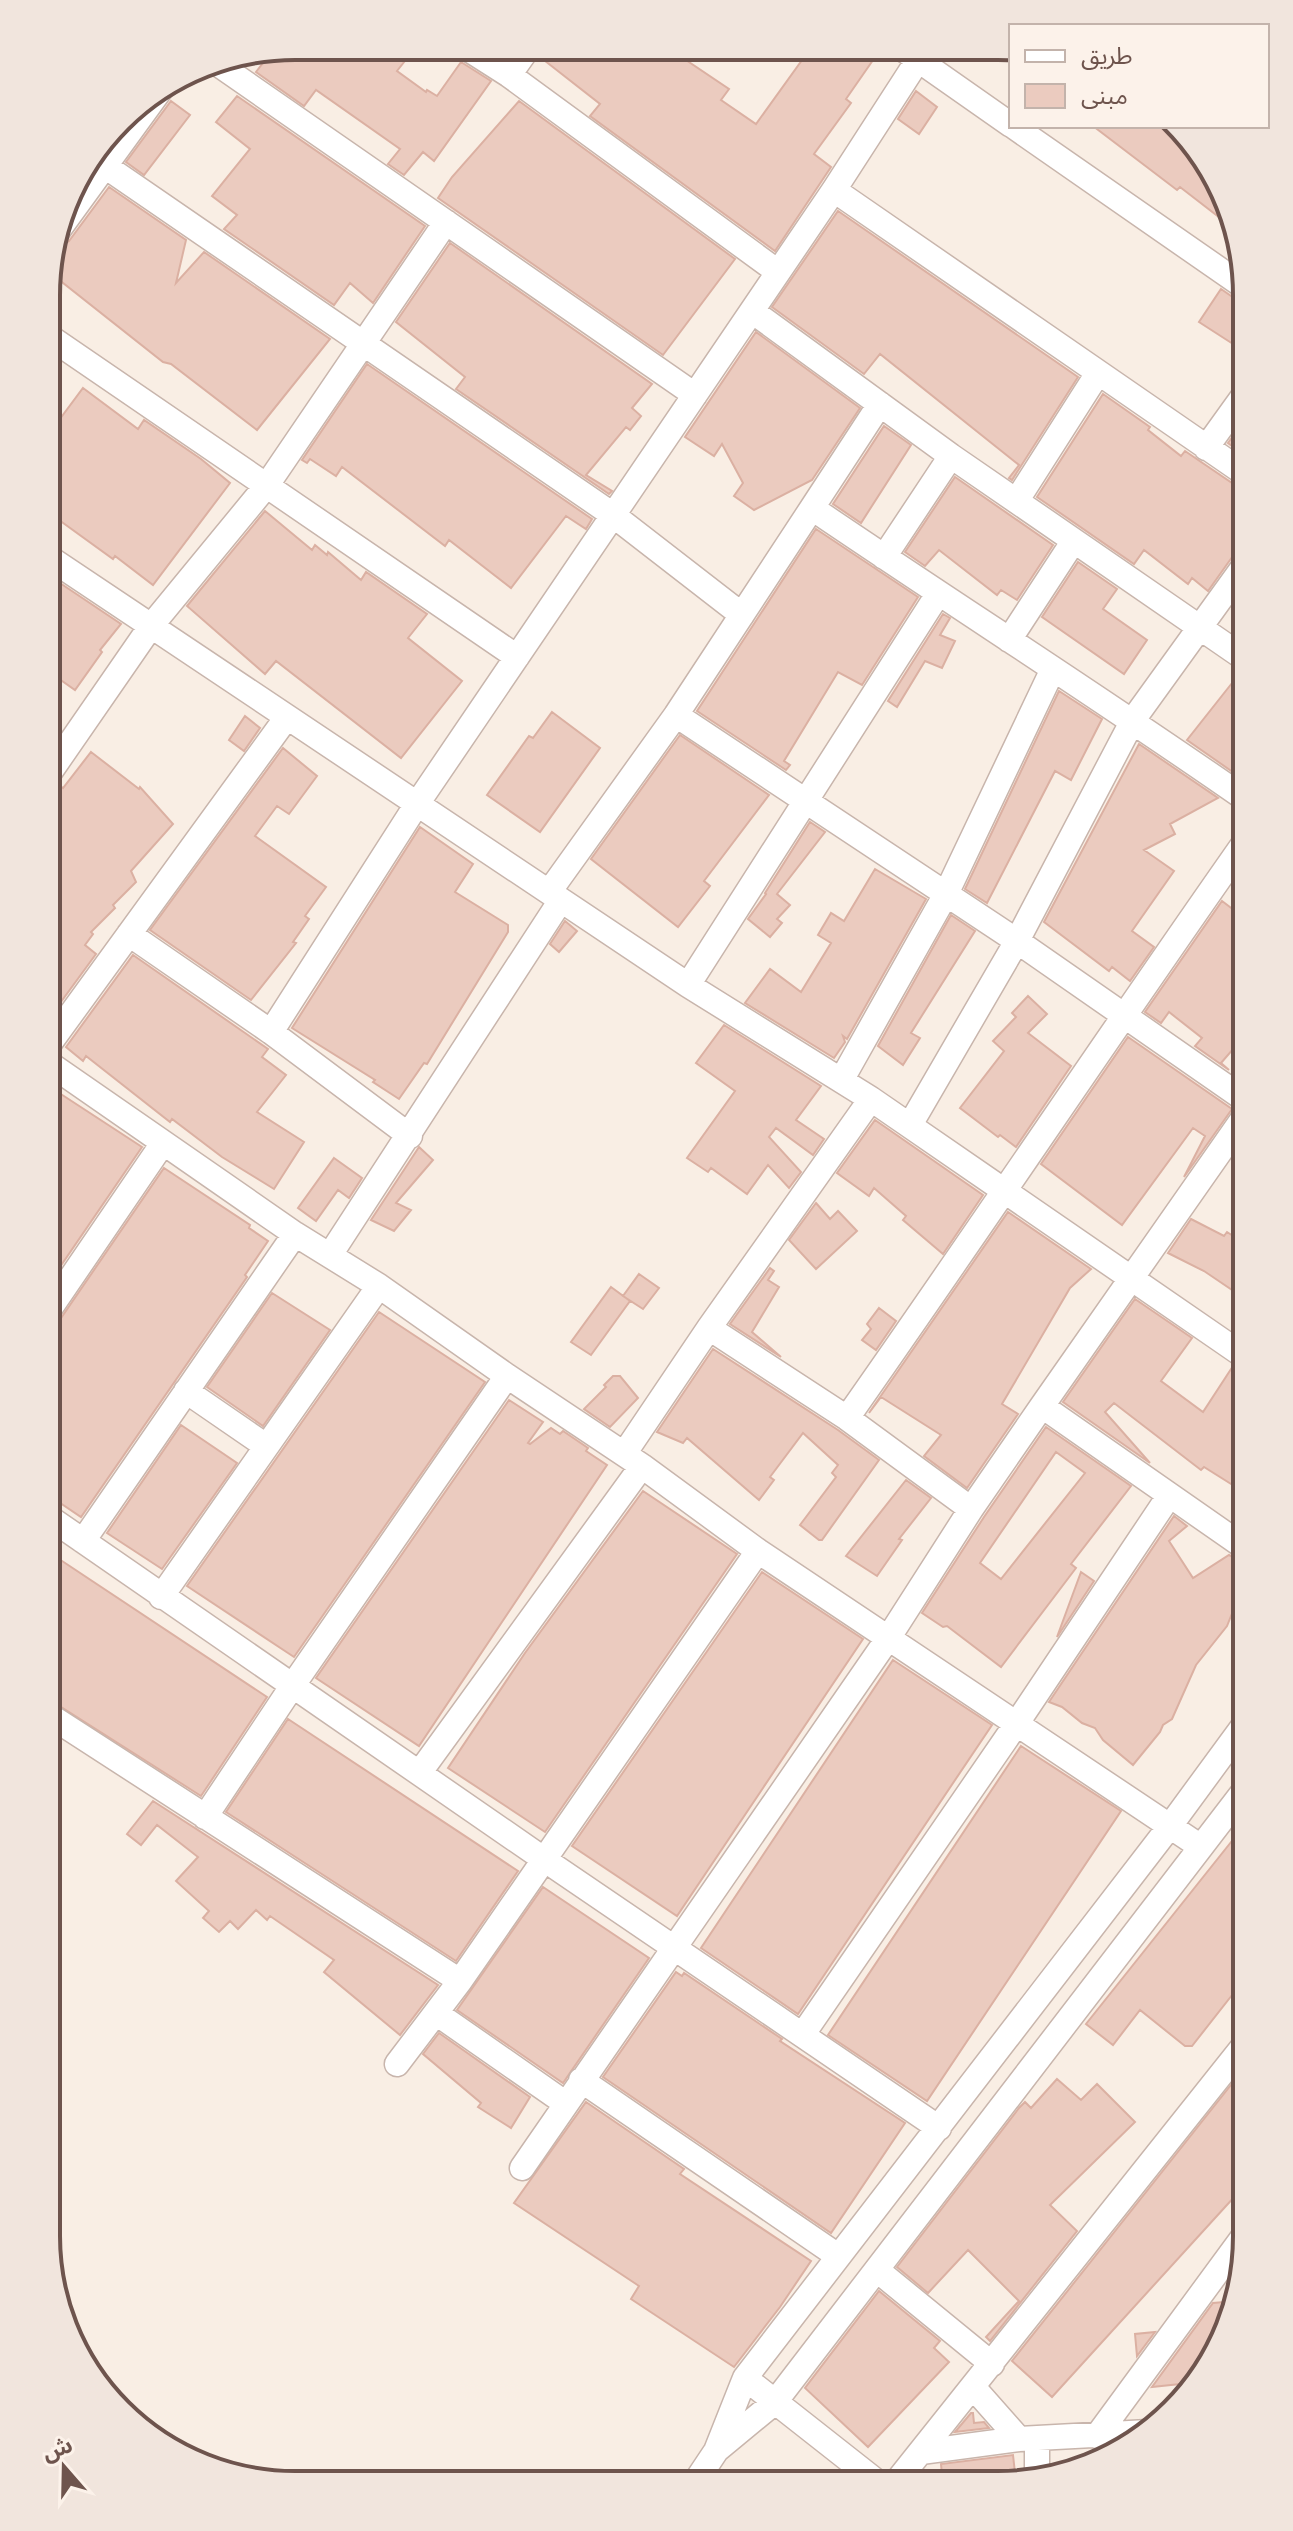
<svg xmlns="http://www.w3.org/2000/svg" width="1293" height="2531" viewBox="0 0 1293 2531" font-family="'Space Grotesk','Noto Sans Arabic',sans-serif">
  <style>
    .building { fill: #ebcbbf; stroke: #dbb0a2; stroke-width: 2; fill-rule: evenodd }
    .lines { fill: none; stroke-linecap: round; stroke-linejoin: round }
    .minor-casing { stroke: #c8b5ac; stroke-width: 27 }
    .minor { stroke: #fff; stroke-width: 24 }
    .rim { fill: none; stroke: #6e544d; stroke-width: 4 }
  </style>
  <rect width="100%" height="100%" fill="#f9eee4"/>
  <path class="building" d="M295 46 416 47 397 71 426 92 427 90 437 96 461 62 491 81 434 161 423 152 404 175 388 164 400 149 316 90 304 106 256 72 273 50Z
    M544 48H691L683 58 729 89 721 100 756 124 810 49 880 50 846 99 851 103 814 154 831 167 775 251 590 116 600 104 540 57Z
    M916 91 937 107 919 134 898 119Z
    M237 96 425 226 373 303 350 283 334 305 224 229 237 215 212 196 250 149 216 122Z
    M171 101 190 115 144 175 126 162Z
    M519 101 735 259 663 355 438 198 452 177Z
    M1093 126H1174L1234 215 1237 231 1180 187 1177 190Z
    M109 187 186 240 176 283 204 252 330 339 257 430 171 364 163 362 48 271 53 246H62L69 241Z
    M838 211 1078 377 1012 480 1009 478 1019 465 880 354 864 374 772 307Z
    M450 243 652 384 632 408 641 416 630 430 626 427 586 475 612 491 609 494 456 389 465 377 396 322Z
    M1221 289 1237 300 1247 303V353L1199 322Z
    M756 332 860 408 812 480 754 510 734 496 743 483 722 444 714 456 685 437Z
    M367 364 592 519 586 529 566 516 511 588 449 540 445 546 342 467 336 476 310 459 307 463 302 460Z
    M83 388 138 429 144 420 201 459 230 483 153 585 115 556 113 559 48 512V435Z
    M1103 394 1150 427 1148 430 1181 456 1185 451 1238 487 1247 490V547L1235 553 1208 591 1192 578 1188 584 1144 550 1134 564 1037 497Z
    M1247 417V457L1228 443Z
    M884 426 911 445 861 523 833 504Z
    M955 477 1053 545 1017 600 1001 590 997 595 939 550 925 566 905 552Z
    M265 511 312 550 315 545 327 555 328 552 361 580 366 572 427 614 408 638 462 681 401 758 276 661 265 674 187 606Z
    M816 529 918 597 862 685 838 672 784 761 790 765 786 770 697 711Z
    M1078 562 1117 589 1103 609 1147 640 1124 674 1042 617Z
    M48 575 121 624 100 650 102 652 75 690 48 671Z
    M1247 588V621L1232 609Z
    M943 614 950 618 940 635 955 641 942 668 925 661 897 707 888 701Z
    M1236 678 1247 686V782L1187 740Z
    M1059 691 1102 719 1071 780 1055 771 987 903 965 889Z
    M552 712 600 748 540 832 487 795 529 736 533 738Z
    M245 716 260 728 244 751 229 740Z
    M680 735 769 795 704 881 710 886 678 927 591 859Z
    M1139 744 1218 798 1170 824 1175 834 1144 850 1174 871 1132 931 1154 947 1130 981 1112 967 1109 971 1044 922Z
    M283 748 317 776 289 814 277 806 255 836 326 887 305 916 309 919 293 942 296 943 251 1000 150 930Z
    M91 752 139 789 140 787 173 824 131 871 136 882 113 905 115 908 91 932 93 934 85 945 96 954 47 1021 48 798 59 785 63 788Z
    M810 822 825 832 777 894 790 905 777 919 782 923 770 937 748 919 766 894 765 893Z
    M420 827 473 864 455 892 508 925V932L427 1064 424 1063 399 1099 373 1082 375 1080 292 1028Z
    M875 869 926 899 847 1039 843 1036 845 1042 834 1058 745 1003 770 969 801 992 831 943 818 935 831 913 844 921Z
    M1222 901 1247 920V1033L1221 1063 1229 1070 1195 1046 1202 1038 1169 1012 1161 1023 1145 1012Z
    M951 915 975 931 911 1033 920 1038 903 1065 878 1046Z
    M565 921 577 931 559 952 550 944Z
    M133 955 268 1049 262 1057 286 1075 257 1112 304 1142 274 1189 222 1157 172 1119 170 1122 86 1056 83 1061 66 1047Z
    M1028 996 1047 1014 1028 1033 1071 1066 1016 1147 1000 1135 998 1137 960 1108 1004 1051 993 1041 1016 1017 1012 1013Z
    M724 1025 821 1086 796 1120 824 1139 813 1155 776 1128 769 1137 801 1172 789 1188 768 1165 747 1194 711 1168 708 1172 687 1158 735 1091 696 1063Z
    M1128 1037 1232 1109 1184 1177 1205 1136 1193 1128 1122 1225 1041 1164Z
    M47 1085 142 1147 47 1286Z
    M875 1120 983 1195 943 1254 903 1220 906 1216 874 1188 869 1196 837 1173Z
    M419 1147 433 1160 396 1203 411 1210 394 1231 371 1220Z
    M334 1158 362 1178 349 1198 338 1190 316 1221 298 1208Z
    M164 1168 250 1225 249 1228 268 1241 245 1275 247 1277 81 1517 47 1494V1328L59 1321Z
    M816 1203 830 1219 838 1211 857 1231 816 1269 789 1240Z
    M1008 1212 1091 1269 1070 1288 1002 1404 1018 1414 967 1488 924 1456 941 1435 881 1397 869 1413Z
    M1191 1219 1224 1236 1227 1232 1247 1245V1300L1204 1271 1168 1253Z
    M770 1268 774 1271 768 1280 779 1287 752 1332 781 1357 730 1324Z
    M639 1274 659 1288 643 1309 623 1296Z
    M611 1287 630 1301 591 1355 571 1342Z
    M272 1293 330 1330 263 1426 207 1387Z
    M1135 1299 1192 1338 1161 1381 1203 1412 1233 1366 1247 1373V1494L1204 1467 1201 1470 1114 1403 1105 1412 1150 1463 1063 1402Z
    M879 1308 896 1321 876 1350 862 1340 871 1329 867 1324Z
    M379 1312 485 1382 294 1657 187 1586Z
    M713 1349 838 1430 879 1460 822 1540H819L800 1525 836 1477 832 1473 838 1465 803 1433 770 1477 774 1480 759 1500 687 1438 683 1443 657 1432Z
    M613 1376H620L638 1398 610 1427 584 1409 606 1387 604 1385Z
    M509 1400 543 1422 528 1443 530 1444 551 1428 560 1434 563 1431 588 1448 586 1451 607 1465 419 1746 316 1678Z
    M181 1425 237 1463 162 1569 107 1533Z
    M1046 1427 1131 1486 1071 1564 1076 1568 1001 1667 947 1626 943 1627 922 1613 984 1517ZM1056 1452 1085 1473 1001 1579 980 1563Z
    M906 1480 931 1498 899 1539 902 1540 877 1576 846 1556Z
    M643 1491 737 1554 545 1832 448 1768 525 1653Z
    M1174 1516 1187 1526 1169 1541 1193 1578 1229 1555 1247 1564V1591L1235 1606 1227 1626 1196 1665 1172 1719 1163 1725 1160 1732 1133 1765 1103 1740 1095 1728 1082 1723 1062 1707 1049 1702Z
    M47 1551 267 1697 201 1796 47 1698Z
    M762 1572 863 1639 677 1916 572 1846Z
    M1081 1572 1094 1581 1057 1637Z
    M893 1660 992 1725 798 2014 701 1948Z
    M288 1719 518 1871 456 1961 226 1812Z
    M1021 1746 1121 1811 927 2101 828 2035Z
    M153 1801 438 1985 400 2035 324 1972 334 1960 270 1916 267 1920 256 1910 238 1929 230 1921 219 1932 203 1918 209 1911 176 1881 198 1857 157 1825 141 1845 127 1834Z
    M1247 1822V1976L1192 2046H1185L1140 2010 1113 2045 1086 2024Z
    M543 1887 649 1958 563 2083 457 2010Z
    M676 1972 682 1976 684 1973 782 2039 780 2041 905 2123 831 2233 603 2077Z
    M439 2033 530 2097 511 2128 478 2107 481 2103 423 2054Z
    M1246 2066V2184L1052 2397 1012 2361Z
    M1057 2079 1081 2100 1097 2084 1135 2122 1050 2205 1077 2231 990 2341 986 2337 1019 2301 968 2250 928 2293 897 2267 1019 2108 1025 2102 1031 2108Z
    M586 2102 684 2169 680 2174 811 2261 780 2307 734 2367 631 2299 639 2286 514 2203Z
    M879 2291 940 2341 934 2348 949 2362 868 2447 805 2388Z
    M1235 2301 1228 2331 1199 2382 1152 2387 1213 2303Z
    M1155 2332 1137 2356 1135 2334Z
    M971 2413H973L974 2423 984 2422 989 2428 955 2432Z
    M1013 2455 1016 2482 998 2485H943L941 2464Z"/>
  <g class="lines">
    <g class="minor-casing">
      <path id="minor" d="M465 47 509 75 778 272
        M904 50 1011 125
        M215 62 695 395
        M509 75 529 47
        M1013 126 1246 288
        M105 166 613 515 742 615
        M834 190 1247 475
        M57 232 161 89
        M752 311 951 456 1247 660
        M48 336 517 657
        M1206 448 1247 391
        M1017 500 1098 373
        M812 508 880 404
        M48 557 688 985 871 1099 1247 1358
        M884 557 951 456
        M1009 640 1073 542
        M676 715 1017 941 1247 1101
        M48 775 151 626 267 485 446 222
        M549 892 676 715 812 508C956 606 1104 700 1247 800
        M129 934 271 1032 410 1136
        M688 985 938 594
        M271 1032 417 804 834 190 918 60
        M47 1047 287 717
        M47 1062 295 1234 379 1286 507 1376 642 1466 758 1551 1201 1847
        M842 1079 946 894 1053 669
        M910 1125 1017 941 1133 720 1247 562
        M330 1255 561 900
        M47 1313 163 1143
        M709 1328 847 1418 971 1509
        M186 1391 266 1446
        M1042 1406 1247 1549
        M847 1418C982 1226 1112 1031 1247 839
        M624 1454 709 1328 871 1099
        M47 1516 545 1860 939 2128
        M83 1541 295 1234
        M161 1597 379 1286
        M47 1714 460 1981
        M420 1772 642 1466
        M205 1817 293 1685 507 1376
        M436 2013 565 2103
        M803 2034 1017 1723 1169 1496
        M397 2064 460 1981 758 1551
        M581 2080 838 2256
        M522 2168 889 1637 971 1509 1042 1406 1247 1113
        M877 2270 992 2364
        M745 2378 881 2485
        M973 2387 1019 2439
        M1097 2436 1246 2233
        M718 2449 775 2402 1247 1787
        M921 2452 1019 2439 1148 2432
        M1037 2479V2439
        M694 2484 716 2451 745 2378 1170 1826 1247 1721
        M894 2485 1246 2043"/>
    </g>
    <use href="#minor" class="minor"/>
  </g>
  <path d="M0 0H1293V2531H0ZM295 60H998A235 235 0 0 1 1233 295V2236A235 235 0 0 1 998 2471H295A235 235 0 0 1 60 2236V295A235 235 0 0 1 295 60Z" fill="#f1e5dd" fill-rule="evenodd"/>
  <path class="rim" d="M295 60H998A235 235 0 0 1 1233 295V2236A235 235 0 0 1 998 2471H295A235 235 0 0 1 60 2236V295A235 235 0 0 1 295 60Z"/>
  <rect x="1009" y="24" width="260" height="104" fill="#fcf2ea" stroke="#c3b3ab" stroke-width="2"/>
  <rect x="1025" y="50" width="40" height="12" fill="#ffffff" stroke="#c3b3ab" stroke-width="2"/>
  <text x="1081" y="64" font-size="24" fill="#6e544d">طريق</text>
  <rect x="1025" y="84" width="40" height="24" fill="#ebcbbf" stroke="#c3b3ab" stroke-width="2"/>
  <text x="1081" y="104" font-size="24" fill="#6e544d">مبنى</text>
  <g transform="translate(64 2467) rotate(340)" stroke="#fcf2ea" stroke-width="6" paint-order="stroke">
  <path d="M0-6L14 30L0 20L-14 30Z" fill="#6e544d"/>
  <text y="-12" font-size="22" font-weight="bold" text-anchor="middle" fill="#6e544d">ش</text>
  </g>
</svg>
